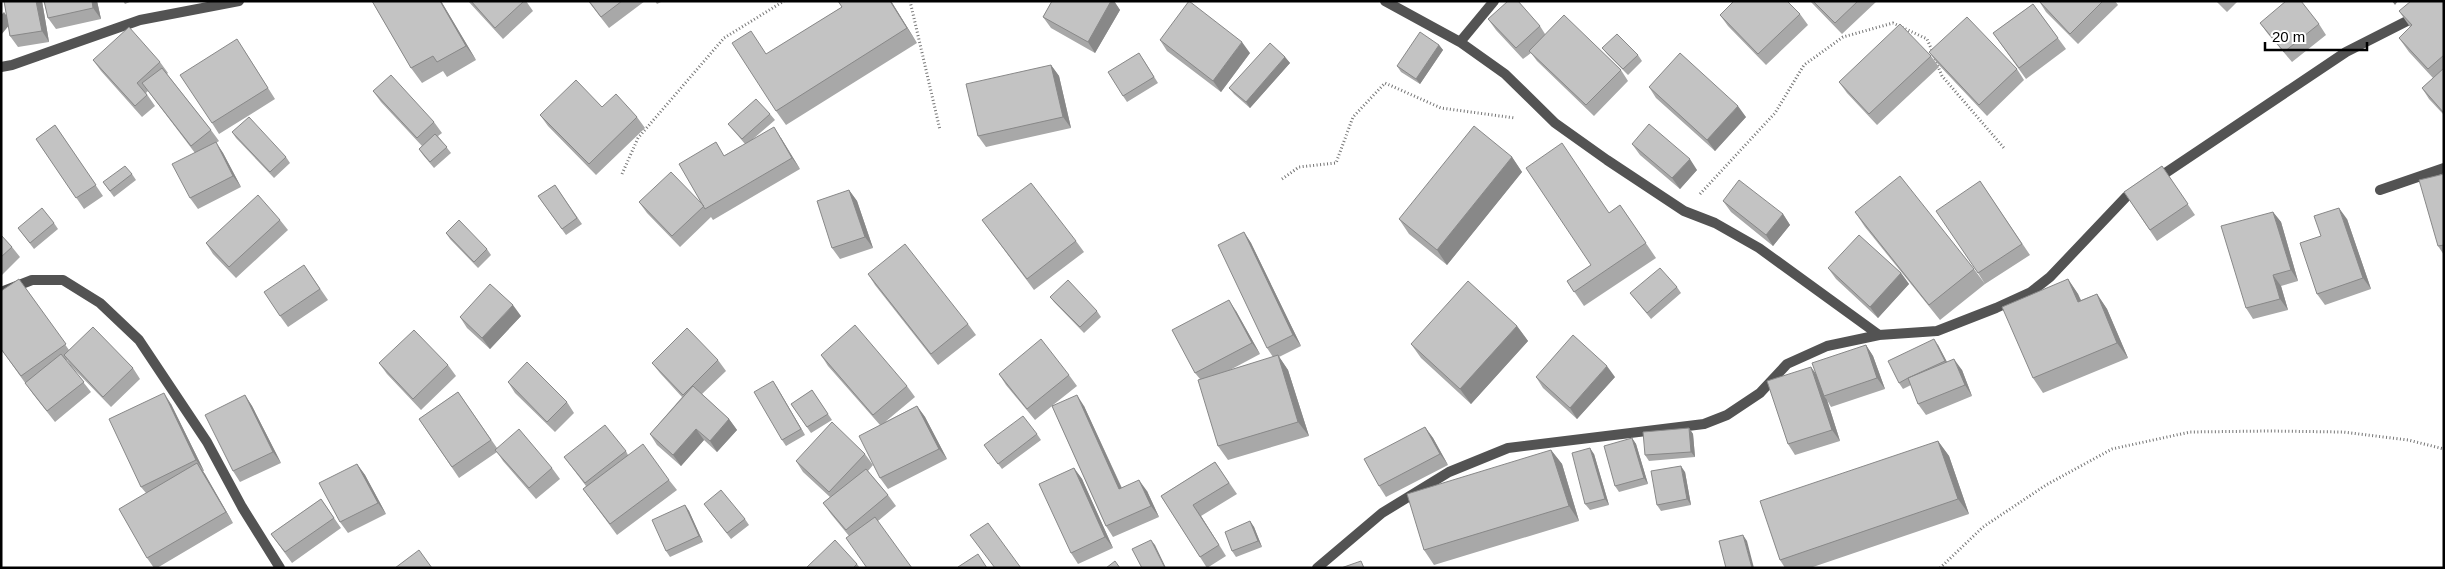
<svg xmlns="http://www.w3.org/2000/svg" width="2445" height="569" viewBox="0 0 2445 569" font-family="Helvetica,sans-serif">
  <style>
    .lines { fill: none; stroke-linecap: round; stroke-linejoin: round }
    .path { stroke: #757575; stroke-width: 3; stroke-dasharray: 1 2.5; stroke-linecap: butt }
    .minor { stroke: #535353; stroke-width: 10 }
    .wall { fill: #a8a8a8 }
    .shaded-wall { fill: #888 }
    .building { fill: #c3c3c3; stroke: #888 }
  </style>
  <rect width="100%" height="100%" fill="#fff"/>
  <g class="lines">
    <path class="path" d="M910 1 940 130
      M1935 59 1942 76 2004 148
      M622 174 638 138 724 38 784 1
      M1282 179 1299 167 1336 163 1353 117 1385 83 1441 108 1515 118
      M1700 194 1775 113 1804 65 1843 37 1893 23 1927 39 1933 53
      M1940 568 1983 527 2046 485 2112 449 2190 432 2269 431 2343 432 2408 440 2444 449"/>
    <path class="minor" d="M1385 1 1460 42 1505 74 1555 123 1607 160 1684 211 1715 223 1759 248 1879 335 1937 331 1996 308 2031 292 2050 277 2126 197 2138 189
      M1460 42 1494 1
      M1 67 12 65 140 20 239 1
      M2155 180 2346 52 2409 20 2428 1
      M2380 190 2444 168
      M1 292 32 280H63L100 303 139 340 207 442 242 507 280 568
      M1317 568 1382 513 1449 472 1508 448 1704 424 1727 415 1760 393 1787 364 1827 346 1879 335"/>
  </g>
  <path class="wall" d="M42 1 49 42 18 47 10 36 9 26 4 12 7 17Z
    M44 1H97L101 19 56 29 48 18Z
    M123 1H132L125 4Z
    M372 1H441L476 60 447 77 443 71 422 83 411 68Z
    M468 1H526L533 11 503 39Z
    M588 1H645L609 28Z
    M655 1H663L657 4Z
    M838 1H891L917 43 786 125 776 111 767 54 842 7Z
    M1052 1H1114L1120 10 1095 53 1051 28 1043 17Z
    M1810 1H1877L1842 34Z
    M2039 1H2115L2118 5 2078 44 2046 12Z
    M2216 1H2238L2227 12Z
    M2444 1V115L2429 99 2422 88 2433 78 2409 52 2399 38 2410 27 2399 11Z
    M2033 4 2066 49 2026 79 1993 33Z
    M1800 14 1808 25 1766 65 1728 26 1720 15Z
    M1488 19 1540 26 1545 34 1621 70 1628 81 1594 116 1537 61 1531 53 1523 59 1496 30Z
    M2260 23 2319 24 2326 35 2292 62 2268 34Z
    M1160 40 1250 53 1221 92 1167 51Z
    M1439 45 1443 50 1420 84 1401 72 1397 66Z
    M1602 48 1638 55 1642 61 1628 75 1607 54Z
    M244 50 275 99 219 134 212 123Z
    M1929 52 2017 69 2024 80 1987 116 1937 63Z
    M1931 56 1939 67 1877 125 1847 93 1839 82Z
    M1285 57 1290 63 1250 108 1234 94 1229 88Z
    M1143 59 1158 83 1127 102 1123 96Z
    M93 60 160 62 168 73 167 74 211 130 219 141 216 143 223 153 241 187 198 209 190 198 195 153 148 91 146 93 155 106 142 117 101 71Z
    M1051 65 1059 76 1071 128 986 147 978 136Z
    M1649 87 1746 117 1715 151 1656 98Z
    M373 91 434 122 442 133 438 136 451 153 434 168 423 155 419 149 422 146 381 102Z
    M602 107 637 117 645 128 596 175 548 126 540 115Z
    M770 114 775 120 753 139 781 138 800 169 713 220 711 217 680 247 647 213 639 202 704 206 725 155 745 144 728 124Z
    M55 125 103 196 84 209 36 139Z
    M232 132 286 157 290 163 274 178 236 138Z
    M1632 144 1697 170 1680 189 1640 155Z
    M1512 157 1522 172 1447 265 1409 234 1399 219Z
    M2162 166 2195 215 2157 241 2124 192Z
    M132 174 136 180 114 197 103 182Z
    M2444 174V255L2438 246Z
    M1980 181 2030 255 1985 284 1978 273Z
    M555 185 582 224 566 235 538 196Z
    M849 190 857 201 873 248 840 259 832 248Z
    M1723 201 1783 214 1790 225 1773 246 1731 212Z
    M1620 205 1656 258 1584 306 1567 281 1591 265 1609 213Z
    M1855 212 1974 269 1985 284 1940 320 1865 227Z
    M2273 212 2281 222 2298 281 2281 286 2288 310 2253 319 2246 308Z
    M2347 219 2371 289 2325 305 2317 294 2321 236Z
    M280 220 288 230 236 278 213 254 206 243Z
    M982 220 1076 241 1084 252 1034 290Z
    M54 223 58 229 34 249 18 228Z
    M1244 232 1251 243 1301 346 1279 357 1288 370 1309 436 1228 460 1218 446 1200 379 1195 373 1236 311 1260 354 1230 370 1273 357 1267 348Z
    M446 233 487 249 491 255 478 268 450 239Z
    M1 235 12 247 20 257 1 276Z
    M304 265 328 300 288 327 280 316Z
    M1828 268 1901 273 1909 284 1878 318 1836 279Z
    M868 274 968 324 976 335 938 365 875 285Z
    M19 279 69 350 133 368 140 379 111 407 71 366 67 360H66L91 392 55 422 33 394 1 349Z
    M2068 279 2078 294 2081 300 2097 294 2107 309 2128 358 2043 393 2033 378Z
    M1677 287 1681 293 1651 319 1630 293Z
    M1050 297 1097 311 1101 317 1084 333 1054 302Z
    M521 316 490 349 467 328 460 317Z
    M1517 326 1528 341 1471 404 1421 358 1411 344Z
    M1866 345 1873 356 1885 389 1831 407 1827 400 1840 441 1795 455 1788 444 1816 373Z
    M1938 345 1947 362 1962 370 1972 396 1926 415 1918 404 1911 385 1903 389 1899 383Z
    M821 355 907 386 915 397 885 422 917 406 925 417 947 459 888 489 880 478V425L828 366Z
    M718 360 726 371 702 394 729 419 737 430 717 452 704 440 681 466 657 445 650 434 682 397 660 373 652 363Z
    M379 363 448 365 456 376 421 410 387 374Z
    M999 374 1069 375 1077 386 1053 405 1084 406 1122 488 1147 491 1159 517 1113 537 1106 526 1052 406 1035 420 1006 385Z
    M1536 377H1615L1577 419 1543 388Z
    M773 381 805 435 786 446 782 440Z
    M508 382 567 402 574 413 555 432 515 393Z
    M812 390 832 420 811 433 791 404Z
    M458 392 497 448 552 468 560 479 536 499 503 461 497 452 459 478 419 419Z
    M245 395 252 406 281 463 240 482 233 471Z
    M171 404 204 471H203L233 523 157 568H154L147 558 146 493 141 487Z
    M1425 427 1433 438 1448 465 1386 497 1379 486Z
    M1689 428 1693 434 1695 457 1649 461 1645 455Z
    M1037 434 1041 440 1002 469 984 445Z
    M1632 438 1636 444 1648 484 1619 492 1615 486Z
    M1938 441 1949 456 1969 514 1810 568H1785L1780 560Z
    M1551 450 1562 464 1579 521 1434 565 1424 550Z
    M626 451 628 455 669 480 677 490 617 535 583 489 586 486 564 457Z
    M865 454 873 465 868 471 888 495 896 506 878 521 849 536 831 514 823 503 830 497 803 472 796 461Z
    M1594 454 1609 505 1590 510 1585 504Z
    M1215 462 1237 494 1201 516 1226 556 1207 568 1161 496Z
    M357 464 365 475 386 514 348 533 340 522Z
    M1074 468 1082 479 1113 548 1078 564 1071 553Z
    M1685 472 1691 505 1661 511 1657 505Z
    M321 499 341 528 292 563 271 534Z
    M704 504 745 519 749 525 731 539Z
    M685 505 689 511 703 542 670 557 666 551Z
    M1250 521 1254 527 1262 547 1236 557 1232 551Z
    M857 564 860 568H806Z"/>
  <path class="shaded-wall" d="M36 1H42L49 42 42 31Z
    M92 1H97L101 19 93 8Z
    M440 1H441L476 60 466 46Z
    M890 1H891L917 43 907 28Z
    M1111 1H1114L1120 10 1095 53 1088 42Z
    M2392 1H2398L2395 5Z
    M4 12 11 23 1 35V15Z
    M1242 42 1250 53 1221 92 1213 81Z
    M1439 45 1443 50 1420 84 1416 79Z
    M1285 57 1290 63 1250 108 1246 102Z
    M1051 65 1059 76 1071 128 1063 117Z
    M1738 106 1746 117 1715 151 1707 140Z
    M774 127 781 138 800 169 792 158Z
    M216 142 223 153 241 187 233 176Z
    M1512 157 1522 172 1447 265 1437 250Z
    M1690 159 1697 170 1680 189 1672 178Z
    M849 190 857 201 873 248 865 237Z
    M2339 208 2347 219 2371 289 2363 278Z
    M2273 212 2281 222 2298 281 2291 270Z
    M1783 214 1790 225 1773 246 1766 235Z
    M1244 232 1251 243 1301 346 1293 335Z
    M1901 273 1909 284 1878 318 1870 307Z
    M2273 275 2281 286 2288 310 2280 299Z
    M2068 279 2078 294 2088 317 2078 302Z
    M2097 294 2107 309 2128 358 2117 343Z
    M1229 300 1236 311 1260 354 1252 343Z
    M513 305 521 316 490 349 482 338Z
    M1517 326 1528 341 1471 404 1460 389Z
    M1934 339 1938 345 1949 366 1945 361Z
    M1866 345 1873 356 1885 389 1877 378Z
    M1278 355 1288 370 1309 436 1298 422Z
    M1954 359 1962 370 1972 396 1965 385Z
    M1607 366 1615 377 1577 419 1570 408Z
    M1811 367 1819 378 1824 396 1827 400 1840 441 1832 430Z
    M773 381 777 387 805 435 801 429Z
    M164 393 171 404 204 471 196 460Z
    M245 395 252 406 281 463 273 452Z
    M1077 395 1084 406 1127 500 1119 489Z
    M917 406 925 417 947 459 939 449Z
    M729 419 737 430 717 452 710 441Z
    M1425 427 1433 438 1448 465 1440 454Z
    M1689 428 1693 434 1695 457 1691 452Z
    M696 429 704 440 681 466 673 455Z
    M1632 438 1636 444 1648 484 1644 478Z
    M1938 441 1949 456 1969 514 1958 499Z
    M1590 448 1594 454 1609 505 1605 499Z
    M1551 450 1562 464 1579 521 1569 506Z
    M197 463 205 474 233 523 226 512Z
    M357 464 365 475 386 514 378 503Z
    M1681 466 1685 472 1691 505 1687 499Z
    M1074 468 1082 479 1113 548 1105 537Z
    M1139 480 1147 491 1159 517 1151 506Z
    M685 505 689 511 703 542 699 536Z
    M1193 505 1201 516 1226 556 1219 545Z
    M1250 521 1254 527 1262 547 1258 541Z
    M1743 535 1747 541 1754 568H1752Z
    M1151 540 1155 545 1166 568H1165Z"/>
  <path class="building" d="M4 1H36L42 31 10 36Z
    M44 1H92L93 8 48 18Z
    M372 1H440L466 46 437 62 433 56 411 68Z
    M471 1H524L495 28Z
    M589 1H622L601 17Z
    M838 1H890L907 28 776 111 732 43 751 31 766 54 842 7Z
    M1052 1H1111L1088 42 1043 17Z
    M1189 1 1242 42 1213 81 1160 40Z
    M1508 1H1518L1540 26 1516 48 1488 19Z
    M1734 1H1787L1800 14 1758 54 1720 15Z
    M1813 1H1858L1835 23Z
    M2039 1H2103L2070 34Z
    M2286 1H2301L2319 24 2284 52 2260 23Z
    M2411 1H2444V55L2428 69 2399 38 2412 25 2399 11Z
    M2033 4 2058 38 2019 68 1993 33Z
    M1564 15 1621 70 1586 105 1529 51Z
    M1967 17 2017 69 1979 105 1929 52Z
    M1900 24 1931 56 1869 114 1839 82Z
    M129 27 160 62 137 83 147 95 135 106 93 60Z
    M1420 32 1439 45 1416 79 1397 66Z
    M1617 34 1638 55 1623 69 1602 48Z
    M237 39 268 88 212 123 180 75Z
    M1270 43 1285 57 1246 102 1229 88Z
    M1139 53 1154 77 1123 96 1108 72Z
    M1680 53 1738 106 1707 140 1649 87Z
    M1051 65 1063 117 978 136 966 84Z
    M162 68 211 130 191 146 142 83Z
    M2444 68V113L2422 88Z
    M391 75 434 122 417 138 373 91Z
    M576 80 602 107 616 94 637 117 589 164 540 115Z
    M756 99 770 114 742 139 728 124Z
    M249 117 286 157 270 172 232 132Z
    M1649 124 1690 159 1672 178 1632 144Z
    M55 125 96 185 76 198 36 139Z
    M1474 126 1512 157 1437 250 1399 219Z
    M774 127 792 158 705 209 679 164 716 142 724 156Z
    M435 134 447 147 430 162 419 149Z
    M216 142 233 176 190 198 172 164Z
    M1562 143 1609 213 1620 205 1646 243 1574 292 1567 281 1591 265 1526 168Z
    M125 166 132 174 110 191 103 182Z
    M2162 166 2188 204 2150 230 2124 192Z
    M671 172 704 206 672 236 639 202Z
    M2444 174V245L2438 246 2419 180Z
    M1900 176 1974 269 1929 305 1855 212Z
    M1739 180 1783 214 1766 235 1723 201Z
    M1980 181 2022 244 1978 273 1936 211Z
    M1031 183 1076 241 1027 279 982 220Z
    M555 185 577 218 562 229 538 196Z
    M849 190 865 237 832 248 817 201Z
    M258 195 280 220 229 267 206 243Z
    M42 208 54 223 30 243 18 228Z
    M2339 208 2363 278 2317 294 2300 243 2321 236 2314 216Z
    M2273 212 2291 270 2273 275 2280 299 2246 308 2221 226Z
    M459 220 487 249 474 262 446 233Z
    M1244 232 1293 335 1267 348 1218 245Z
    M1 235 12 247 1 257Z
    M1859 235 1901 273 1870 307 1828 268Z
    M905 244 968 324 931 354 868 274Z
    M304 265 320 289 280 316 264 292Z
    M1660 268 1677 287 1647 313 1630 293Z
    M19 279 66 344 21 376 1 349V291Z
    M2068 279 2078 302 2097 294 2117 343 2033 378 2002 307Z
    M1068 280 1097 311 1080 327 1050 297Z
    M1468 281 1517 326 1460 389 1411 344Z
    M490 284 513 305 482 338 460 317Z
    M1229 300 1252 343 1195 373 1172 330Z
    M855 325 907 386 873 415 821 355Z
    M93 327 133 368 103 397 64 355Z
    M687 328 718 360 683 395 652 363Z
    M414 330 448 365 413 399 379 363Z
    M1573 335 1607 366 1570 408 1536 377Z
    M1041 339 1069 375 1027 409 999 374Z
    M1934 339 1945 361 1908 378 1899 383 1888 361Z
    M1866 345 1877 378 1824 396 1812 363Z
    M61 354 84 382 47 411 25 383Z
    M1278 355 1298 422 1218 446 1198 380Z
    M1954 359 1965 385 1918 404 1908 378Z
    M527 362 567 402 547 422 508 382Z
    M1811 367 1832 430 1788 444 1767 381Z
    M773 381 801 429 782 440 754 392Z
    M693 386 729 419 710 441 696 429 673 455 650 434Z
    M812 390 828 414 807 427 791 404Z
    M458 392 491 440 452 467 419 419Z
    M164 393 196 460 141 487 109 419Z
    M245 395 273 452 233 471 205 415Z
    M1077 395 1119 489 1139 480 1151 506 1106 526 1052 406Z
    M917 406 939 449 880 478 859 436Z
    M1023 416 1037 434 998 464 984 445Z
    M832 422 865 454 829 492 796 461Z
    M605 425 626 451 585 483 564 457Z
    M1425 427 1440 454 1379 486 1364 459Z
    M1689 428 1691 452 1645 455 1643 432Z
    M519 429 552 468 529 488 495 450Z
    M1632 438 1644 478 1615 486 1604 446Z
    M1938 441 1958 499 1780 560 1760 501Z
    M643 444 669 480 610 524 583 489Z
    M1590 448 1605 499 1585 504 1572 453Z
    M1551 450 1569 506 1424 550 1407 494Z
    M1215 462 1229 483 1193 505 1219 545 1200 557 1161 496Z
    M197 463 226 512 147 558 119 509Z
    M357 464 378 503 340 522 319 483Z
    M1681 466 1687 499 1657 505 1651 471Z
    M1074 468 1105 537 1071 553 1039 484Z
    M866 469 888 495 846 530 823 503Z
    M721 490 745 519 727 533 704 504Z
    M321 499 334 518 285 552 271 534Z
    M685 505 699 536 666 551 652 520Z
    M875 517 912 568H867L846 538Z
    M1250 521 1258 541 1232 551 1225 532Z
    M988 523 1021 568H995L970 535Z
    M1743 535 1752 568H1726L1719 541Z
    M835 540 857 564 853 568H806Z
    M1151 540 1165 568H1142L1132 549Z
    M419 550 432 568H395Z
    M978 554 987 568H958V567Z
    M1115 561 1120 568H1106Z
    M1361 561 1364 568H1341Z"/>
  <rect width="2445" height="569" fill="none" stroke="#000000" stroke-width="5"/>
  <path d="M2265 42v8h102v-8" fill="none" stroke="#000000" stroke-width="2.5"/>
  <text x="2272" y="42" font-size="15" fill="#000000" stroke="#ffffff" stroke-width="4" paint-order="stroke">20 m</text>
</svg>
